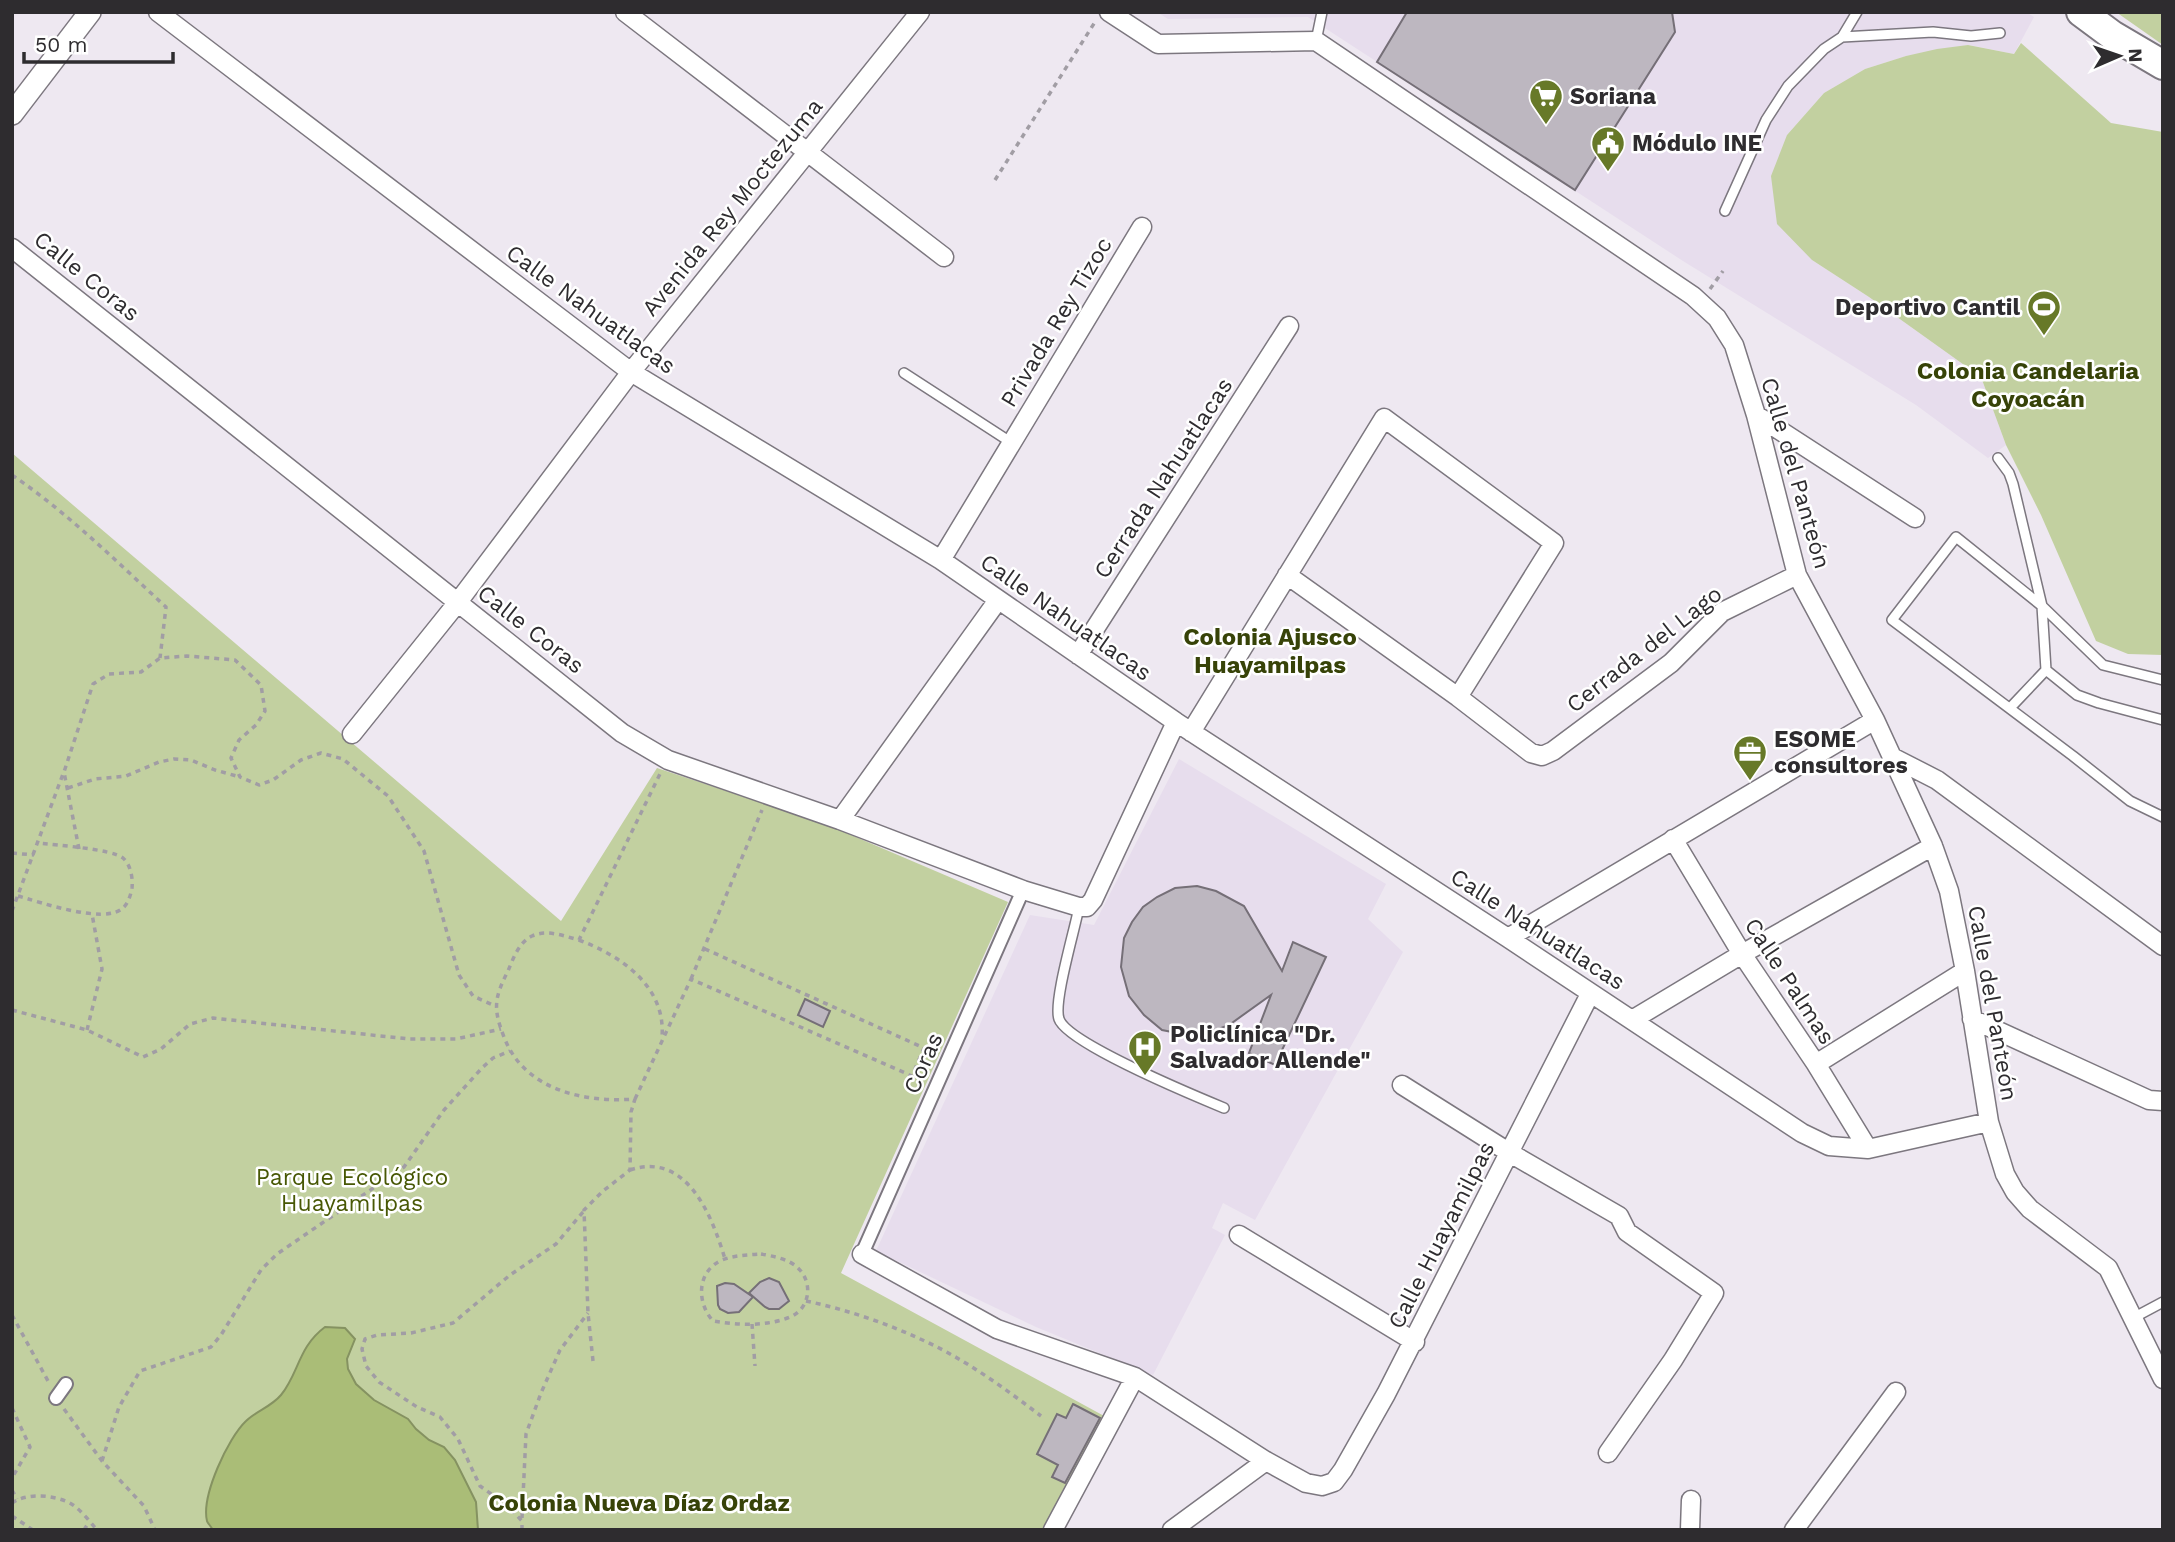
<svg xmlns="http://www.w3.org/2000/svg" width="2175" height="1542" viewBox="0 0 2175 1542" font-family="'Work Sans',sans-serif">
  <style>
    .built { fill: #e7dded }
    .green { fill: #c2d0a0 }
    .water { fill: #aabd77; stroke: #859261; stroke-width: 2 }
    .building { fill: #bdb7c0; stroke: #756f77; stroke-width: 2 }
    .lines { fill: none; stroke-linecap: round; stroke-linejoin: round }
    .service-casing { stroke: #7c777f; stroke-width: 12 }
    .pedestrian-casing { stroke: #7c777f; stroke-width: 16 }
    .minor-casing { stroke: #7c777f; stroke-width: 21 }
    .tertiary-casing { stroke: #7c777f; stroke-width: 24 }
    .primary-casing { stroke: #7c777f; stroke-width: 32 }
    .path { stroke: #a19da4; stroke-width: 3.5; stroke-dasharray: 5 5; stroke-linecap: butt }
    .service { stroke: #fff; stroke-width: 9 }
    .pedestrian { stroke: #fff; stroke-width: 12 }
    .minor { stroke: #fff; stroke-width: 18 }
    .tertiary { stroke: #fff; stroke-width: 21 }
    .primary { stroke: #fff; stroke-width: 28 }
    .labels { text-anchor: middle; stroke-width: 5; stroke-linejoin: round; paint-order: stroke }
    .poi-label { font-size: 23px; font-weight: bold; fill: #2e2c2f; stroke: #fff; text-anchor: start }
    .street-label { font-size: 23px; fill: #2e2c2f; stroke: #fff }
    .park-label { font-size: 23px; fill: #485805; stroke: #fff }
    .neighbourhood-label { font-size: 24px; font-weight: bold; fill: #374308; stroke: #fff }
  </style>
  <rect width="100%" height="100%" fill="#eee8f1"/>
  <path class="built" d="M1157 12H2026L2034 17 2014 54 1969 45 1906 56 1865 69 1824 93 1787 135 1812 260 1869 297 1981 377 2006 445 1988 458 1916 405 1683 261 1308 17 1168 19Z
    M1179 759 1386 884 1368 919 1403 952 1255 1220 1223 1203 1212 1228 1225 1235 1153 1375 1036 1327 876 1251 1030 915 1094 925Z"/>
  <path class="green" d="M2116 12H2163V45Z
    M2021 43 2111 123 2163 132V655L2128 654 2096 641 2041 515 2006 445 1981 377 1869 297 1812 260 1777 224 1771 176 1787 135 1824 93 1865 69 1906 56 1937 49 1968 45 2014 54Z
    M12 453 561 921 657 768 823 823 1008 902 841 1273 1106 1417 1047 1530H12Z"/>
  <path class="water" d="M325 1327 345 1328 355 1339 347 1359 348 1369 356 1384 374 1400 408 1419 416 1429 429 1440 444 1447 455 1460 476 1502 478 1530H213C212 1528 207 1522 207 1521 201 1496 228 1438 246 1421 256 1411 271 1407 281 1395 299 1373 298 1347 325 1327Z"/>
  <path class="building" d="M1407 12H1672L1675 32 1575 190 1377 62Z
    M1197 886 1216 891 1244 906 1282 971 1293 942 1326 957 1275 1065 1249 1053 1271 995 1229 1025 1208 1033 1187 1035 1162 1030 1144 1015 1129 996 1121 967 1124 938 1132 922 1143 907 1157 897 1175 888Z
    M805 999 830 1011 823 1027 798 1015Z
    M769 1278 779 1282 789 1301 779 1309H769L765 1307 749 1293 760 1282Z
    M725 1283 734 1284 753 1297 739 1312 728 1313 720 1309 718 1305 717 1286Z
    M1073 1404 1100 1418 1065 1483 1052 1477 1058 1465 1037 1454 1057 1414 1066 1418Z"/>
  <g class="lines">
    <g class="service-casing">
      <path id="service" d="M1842 37 1933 32 1971 36 2000 33
        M1316 41 1322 12
        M1725 211 1766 120 1788 86 1824 49 1842 37 1857 12
        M904 373 1012 443
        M1998 458 2009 473 2013 484 2042 606 2046 670 2010 708
        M2046 670 2077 695 2099 703 2163 720
        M2163 680 2103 665 2042 606 1956 537 1892 620 2073 756 2130 801 2163 817
        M1079 907C1075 929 1053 1002 1059 1019 1067 1043 1195 1096 1224 1108
        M2133 1318 2163 1302"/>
    </g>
    <g class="pedestrian-casing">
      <path id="pedestrian" d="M862 1254 1023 890
        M56 1398 66 1384"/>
    </g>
    <g class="minor-casing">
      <path id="minor" d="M158 12 631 372 941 560 1176 722 1508 938 1802 1133 1829 1146 1868 1149 1989 1122
        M625 12 944 257
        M1109 12 1158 44 1316 41 1693 296 1717 318 1734 345 1756 415 1797 575 1875 720 1933 846 1949 891 1965 971 1989 1122 2005 1174 2015 1192 2030 1209 2108 1268 2163 1379
        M12 248 622 733 668 760 840 820 1023 890 1079 907H1087L1093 900 1176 722
        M1756 415 1915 518
        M941 560 1142 227
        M1287 575 1458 697 1531 753 1542 756 1553 751 1671 663 1722 612 1797 575
        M1078 655 1289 326
        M1191 732 1384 418 1554 543 1458 697
        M352 734 458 602 631 372 920 12
        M1894 758 1937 780 2163 946
        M840 820 998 600
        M1673 839 1742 954 1816 1064 1868 1149
        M1508 938 1875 720
        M1972 1019 2149 1100 2163 1101
        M1632 1020 1742 954 1933 846
        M1816 1064 1965 971
        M1402 1085 1510 1153 1619 1216 1627 1232 1714 1293 1673 1360 1608 1453
        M1239 1235 1415 1342
        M862 1254 997 1329 1135 1377 1266 1461 1306 1483 1322 1486 1334 1482 1343 1470 1386 1394 1590 994
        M1053 1530 1135 1377
        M1172 1530 1266 1461
        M1690 1530 1691 1500
        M1794 1530 1896 1392"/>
    </g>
    <g class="tertiary-casing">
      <path id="tertiary" d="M12 114 90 12"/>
    </g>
    <g class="primary-casing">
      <path id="primary" d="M2081 12 2112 35 2163 65"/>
    </g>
    <path class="path" d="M995 180 1095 22
      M1710 289 1723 271
      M12 475C68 513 117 562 166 607L160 658
      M68 788 95 779 126 776 159 762 174 759 191 760 215 770 240 777
      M79 849 64 772 93 684 109 674 141 672 160 658 187 656 235 660 261 685 265 711 256 725 239 740 231 758 240 777 259 785 273 780 301 760 321 753 343 759 388 796 424 851 459 975 473 996 495 1006
      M12 853 34 855
      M18 896C40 902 105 925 123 908 128 904 131 894 132 888 133 879 131 865 123 858 112 849 55 845 38 843
      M12 911 63 774
      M579 940C621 956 666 986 662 1037
      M691 979 762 810
      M12 1010 87 1030 143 1057 161 1049 190 1024 213 1018 409 1039H456L501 1029
      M87 1030 102 969 92 914
      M635 1099 691 979 912 1076 924 1048 703 948
      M630 1170C687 1151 712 1216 725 1259
      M761 1254C773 1256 788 1259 797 1267 814 1282 810 1309 790 1317 766 1327 737 1325 713 1321 696 1302 697 1271 722 1260 735 1255 748 1255 761 1254Z
      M806 1301C844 1309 883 1322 918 1338 962 1357 1003 1387 1041 1416
      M12 1315 48 1381
      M752 1324 755 1366
      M593 1361 588 1313 584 1210 603 1191 630 1170 631 1112 635 1099C584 1103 524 1090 504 1037 493 1009 494 998 508 971 513 959 519 942 532 936 547 929 564 936 579 940L660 774
      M12 1408 30 1447 12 1478
      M64 1409 102 1461 144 1506 155 1530
      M102 1461 119 1407 140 1371 211 1347 221 1335 261 1270 277 1254 404 1167 444 1110 482 1068 493 1058 510 1051
      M12 1490 17 1499
      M12 1503C27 1492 58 1495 73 1505 82 1511 90 1522 97 1530
      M12 1516 33 1530
      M522 1518 526 1434 541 1393 560 1350 588 1313
      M84 1530 89 1522
      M522 1530V1521L508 1506 480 1486 458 1439 440 1417 417 1407 379 1382 366 1366 362 1349 365 1339 377 1335 411 1333 453 1323 510 1275 556 1244 583 1212"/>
    <use href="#service" class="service"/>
    <use href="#pedestrian" class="pedestrian"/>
    <use href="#minor" class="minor"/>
    <use href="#tertiary" class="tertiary"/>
    <use href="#primary" class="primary"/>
  </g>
  <defs>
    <g id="supermarket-pin" transform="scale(1.75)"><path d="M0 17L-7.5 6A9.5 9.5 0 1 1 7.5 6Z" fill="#677928" stroke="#fff"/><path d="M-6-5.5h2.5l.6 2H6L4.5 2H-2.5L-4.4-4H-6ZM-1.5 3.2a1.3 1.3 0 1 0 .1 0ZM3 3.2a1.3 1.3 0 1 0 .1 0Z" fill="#fff"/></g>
    <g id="civic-pin" transform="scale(1.75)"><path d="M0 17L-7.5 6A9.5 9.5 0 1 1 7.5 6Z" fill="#677928" stroke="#fff"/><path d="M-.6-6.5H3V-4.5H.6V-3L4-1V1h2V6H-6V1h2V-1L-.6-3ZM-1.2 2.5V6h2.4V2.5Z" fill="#fff"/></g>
    <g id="stadium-pin" transform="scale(1.75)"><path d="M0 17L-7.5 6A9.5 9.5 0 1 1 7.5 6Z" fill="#677928" stroke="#fff"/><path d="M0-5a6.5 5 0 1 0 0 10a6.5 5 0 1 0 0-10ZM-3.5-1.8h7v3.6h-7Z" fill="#fff"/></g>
    <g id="office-pin" transform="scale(1.75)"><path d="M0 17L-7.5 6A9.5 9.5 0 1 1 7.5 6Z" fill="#677928" stroke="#fff"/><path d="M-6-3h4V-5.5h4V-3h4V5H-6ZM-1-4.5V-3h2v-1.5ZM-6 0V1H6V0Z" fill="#fff"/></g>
    <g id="hospital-pin" transform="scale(1.75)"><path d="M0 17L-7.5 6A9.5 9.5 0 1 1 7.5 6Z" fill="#677928" stroke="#fff"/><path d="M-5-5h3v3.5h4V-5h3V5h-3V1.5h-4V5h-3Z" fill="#fff"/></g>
  </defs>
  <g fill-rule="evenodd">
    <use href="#supermarket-pin" x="1546" y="96"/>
    <use href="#civic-pin" x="1608" y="143"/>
    <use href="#stadium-pin" x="2044" y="307"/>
    <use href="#office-pin" x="1750" y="752"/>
    <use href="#hospital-pin" x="1145" y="1047"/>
  </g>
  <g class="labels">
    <g class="poi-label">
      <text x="1570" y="104">Soriana</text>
      <text x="1632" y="151">Módulo INE</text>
      <text x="2020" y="315" text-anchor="end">Deportivo Cantil</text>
      <text x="1774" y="747">ESOME<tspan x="1774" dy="26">consultores</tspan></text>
      <text x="1170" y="1042">Policlínica "Dr.<tspan x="1170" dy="26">Salvador Allende"</tspan></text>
    </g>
    <g class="street-label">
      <text transform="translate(732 207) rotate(-51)" y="8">Avenida Rey Moctezuma</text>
      <text transform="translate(87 276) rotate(39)" y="8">Calle Coras</text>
      <text transform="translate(591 309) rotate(36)" y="8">Calle Nahuatlacas</text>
      <text transform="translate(1056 322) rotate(-59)" y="8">Privada Rey Tizoc</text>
      <text transform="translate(1796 473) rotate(74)" y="8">Calle del Panteón</text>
      <text transform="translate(1163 478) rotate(-57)" y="8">Cerrada Nahuatlacas</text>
      <text transform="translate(1066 617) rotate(35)" y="8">Calle Nahuatlacas</text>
      <text transform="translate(531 629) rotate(38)" y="8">Calle Coras</text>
      <text transform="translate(1644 649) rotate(-38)" y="8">Cerrada del Lago</text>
      <text transform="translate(1538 929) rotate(33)" y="8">Calle Nahuatlacas</text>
      <text transform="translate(1790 981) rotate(57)" y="8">Calle Palmas</text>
      <text transform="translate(1993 1003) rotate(80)" y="8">Calle del Panteón</text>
      <text transform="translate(923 1063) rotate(-66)" y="8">Coras</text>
      <text transform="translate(1441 1235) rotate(-63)" y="8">Calle Huayamilpas</text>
    </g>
    <g class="park-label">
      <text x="352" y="1185">Parque Ecológico<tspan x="352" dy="26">Huayamilpas</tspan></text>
    </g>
    <g class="neighbourhood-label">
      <text x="2028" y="379">Colonia Candelaria<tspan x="2028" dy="28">Coyoacán</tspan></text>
      <text x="1270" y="645">Colonia Ajusco<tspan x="1270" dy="28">Huayamilpas</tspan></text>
      <text x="639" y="1511">Colonia Nueva Díaz Ordaz</text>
    </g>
  </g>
  <rect width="2175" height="1542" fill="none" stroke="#2e2c2f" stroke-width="28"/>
  <g transform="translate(2119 56) rotate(88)" stroke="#ffffff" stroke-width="5" paint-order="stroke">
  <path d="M0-5L12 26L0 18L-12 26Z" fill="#2e2c2f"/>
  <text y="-10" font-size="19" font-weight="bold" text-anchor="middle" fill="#2e2c2f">N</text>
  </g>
  <path d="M24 52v10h149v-10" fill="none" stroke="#2e2c2f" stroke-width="3.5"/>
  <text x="35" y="52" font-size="21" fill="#2e2c2f" stroke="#ffffff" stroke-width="5" paint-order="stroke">50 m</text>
</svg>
